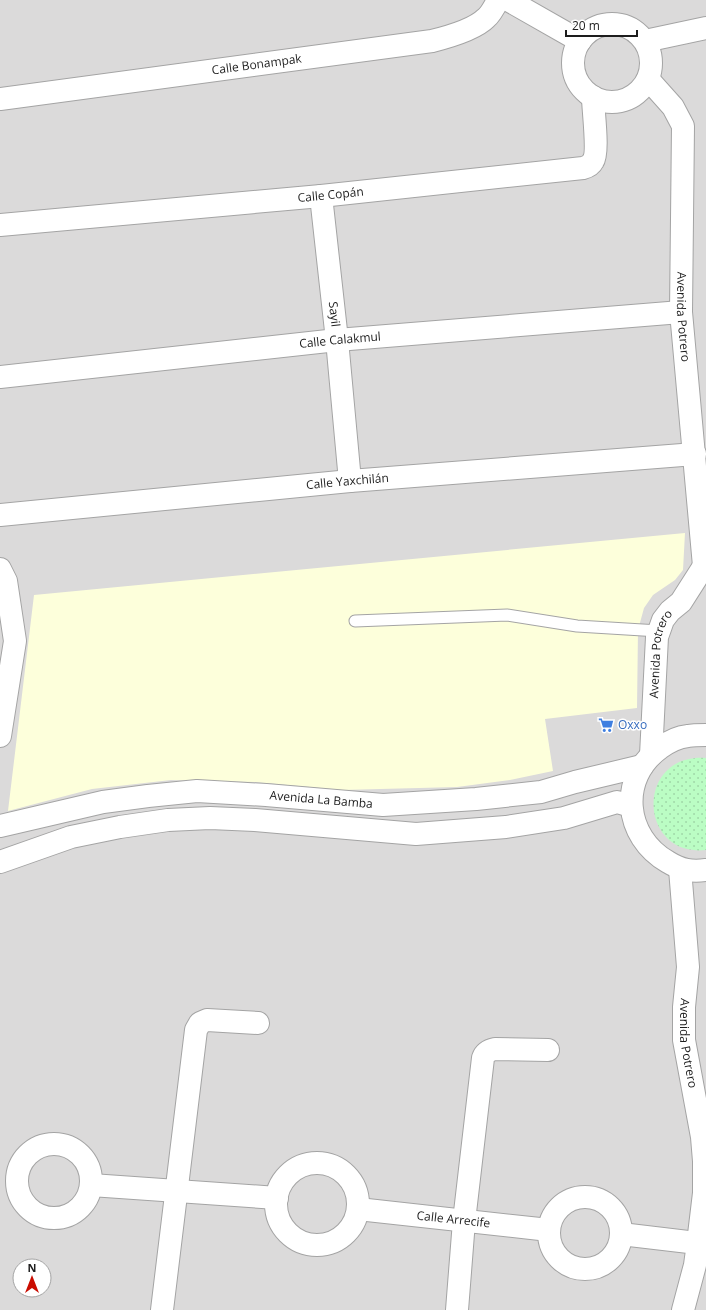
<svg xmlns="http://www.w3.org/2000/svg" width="706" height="1310" viewBox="0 0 706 1310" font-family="'Open Sans',sans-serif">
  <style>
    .residential { fill: #dbdada; fill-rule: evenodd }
    .education { fill: #fdffdb }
    .park { fill: url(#park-dots) }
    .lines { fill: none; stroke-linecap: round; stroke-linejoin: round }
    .service-casing { stroke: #a4a4a4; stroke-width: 13 }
    .minor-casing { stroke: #a4a4a4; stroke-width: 24 }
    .tertiary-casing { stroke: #a4a4a4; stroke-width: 24 }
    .service { stroke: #fff; stroke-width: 11 }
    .minor { stroke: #fff; stroke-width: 22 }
    .tertiary { stroke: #fff; stroke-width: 22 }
    .labels { text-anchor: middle; stroke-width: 3; stroke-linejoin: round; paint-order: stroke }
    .street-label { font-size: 12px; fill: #1d1d1d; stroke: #fff }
    .shop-label { font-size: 12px; fill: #366cbe; stroke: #fff; text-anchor: start }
  </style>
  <defs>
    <pattern id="park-dots" width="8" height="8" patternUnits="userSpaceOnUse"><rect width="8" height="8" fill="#bbfdc4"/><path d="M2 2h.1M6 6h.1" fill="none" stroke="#a0d8a8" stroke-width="1.8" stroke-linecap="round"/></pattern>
  </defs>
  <rect width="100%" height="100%" fill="#efece2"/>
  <path class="residential" d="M0 0H706V1310H0ZM20 1266H44V1290H20Z"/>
  <path class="education" d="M685 533 683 570 675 580 653 595 644 608 638 630 637 708 545 719 553 771 510 780 457 787 342 790 255 782 171 780 92 789 8 811 34 595Z"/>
  <path class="park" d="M706 758V850C638 858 634 753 706 758Z"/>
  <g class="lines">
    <g class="service-casing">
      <path id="service" d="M355 621 507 615 577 626 659 631"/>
    </g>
    <g class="minor-casing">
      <g id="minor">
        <path d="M508 0 580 41"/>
        <circle cx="612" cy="63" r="39"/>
        <path d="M645 41 706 28"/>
        <path id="s1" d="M648 79 673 107 683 126 681 312 704 566 706 569"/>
        <path id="s2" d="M0 99 432 41C448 37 474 30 486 18 491 14 495 6 498 0"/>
        <path id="s3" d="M321 196 337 340 350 481"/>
        <path id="s4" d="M0 225 321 196 583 168C587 167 591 165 593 161 599 152 593 110 593 97"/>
        <path id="s5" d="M0 377 337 340 681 312"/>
        <path id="s6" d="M0 515 350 481 695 454"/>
        <path d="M0 569 6 581 15 641 0 736"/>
        <path id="s7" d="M651 755 657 637 663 620 670 611 681 602 704 566"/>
        <path id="s8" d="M0 826 103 802 148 796 197 791 266 795 383 805 476 799 541 792 575 782 642 766"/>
        <path d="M0 862 71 837 120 827 168 820 210 818 255 820 416 834 506 827 564 818 617 802 631 806"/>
        <circle cx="54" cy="1181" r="37"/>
        <circle cx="317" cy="1204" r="41"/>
        <path d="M91 1185 277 1198"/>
        <circle cx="585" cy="1233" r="36"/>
        <path id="s9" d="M358 1209 549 1230"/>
        <path d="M621 1234 706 1244"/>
        <path d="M162 1310 196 1030 200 1023 207 1020 258 1023"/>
        <path d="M457 1310 464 1221 483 1058C485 1052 490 1050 495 1049L548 1050"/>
      </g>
    </g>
    <g class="tertiary-casing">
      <g id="tertiary">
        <path d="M706 735C700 735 693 735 688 736 678 737 668 742 660 748 618 778 624 837 668 862 681 870 691 872 706 870"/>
        <path id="s10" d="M680 869 688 967 684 1007V1040L702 1137 704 1161V1193L698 1243 695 1265 683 1310"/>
      </g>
    </g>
    <use href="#service" class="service"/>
    <use href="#minor" class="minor"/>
    <use href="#tertiary" class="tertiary"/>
  </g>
  <defs>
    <g id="supermarket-bare" transform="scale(1.2)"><path d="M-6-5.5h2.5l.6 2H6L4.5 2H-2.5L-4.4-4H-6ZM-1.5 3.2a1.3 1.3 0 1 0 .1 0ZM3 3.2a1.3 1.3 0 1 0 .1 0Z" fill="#3f7fe0" stroke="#fff" stroke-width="2.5" paint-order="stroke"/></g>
  </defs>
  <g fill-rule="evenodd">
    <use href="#supermarket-bare" x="606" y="725"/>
  </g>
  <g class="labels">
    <g class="street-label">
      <text dy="4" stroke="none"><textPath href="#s2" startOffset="259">Calle Bonampak</textPath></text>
      <text dy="4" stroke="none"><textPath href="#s4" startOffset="332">Calle Copán</textPath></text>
      <text dy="4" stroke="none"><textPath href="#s3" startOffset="119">Sayil</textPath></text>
      <text dy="4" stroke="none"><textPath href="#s1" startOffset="250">Avenida Potrero</textPath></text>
      <text dy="4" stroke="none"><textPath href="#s5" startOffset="342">Calle Calakmul</textPath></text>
      <text dy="4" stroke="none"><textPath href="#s6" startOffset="349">Calle Yaxchilán</textPath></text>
      <text dy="4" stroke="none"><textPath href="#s7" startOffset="102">Avenida Potrero</textPath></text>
      <text dy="4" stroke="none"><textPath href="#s8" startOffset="325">Avenida La Bamba</textPath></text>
      <text dy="4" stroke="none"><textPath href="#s10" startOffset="175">Avenida Potrero</textPath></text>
      <text dy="4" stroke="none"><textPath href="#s9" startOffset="96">Calle Arrecife</textPath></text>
    </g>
    <g class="shop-label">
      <text x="618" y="729">Oxxo</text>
    </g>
  </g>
  <g transform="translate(32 1278)"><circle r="19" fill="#ffffff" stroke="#a5a5a5"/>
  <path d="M0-3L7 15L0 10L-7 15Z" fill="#ca0c00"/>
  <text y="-6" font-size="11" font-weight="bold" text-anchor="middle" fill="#1d1d1d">N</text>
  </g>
  <path d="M566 30v6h71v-6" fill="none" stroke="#1d1d1d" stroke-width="2"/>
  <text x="572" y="30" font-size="12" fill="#1d1d1d" stroke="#ffffff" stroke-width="3" paint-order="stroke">20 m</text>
</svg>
